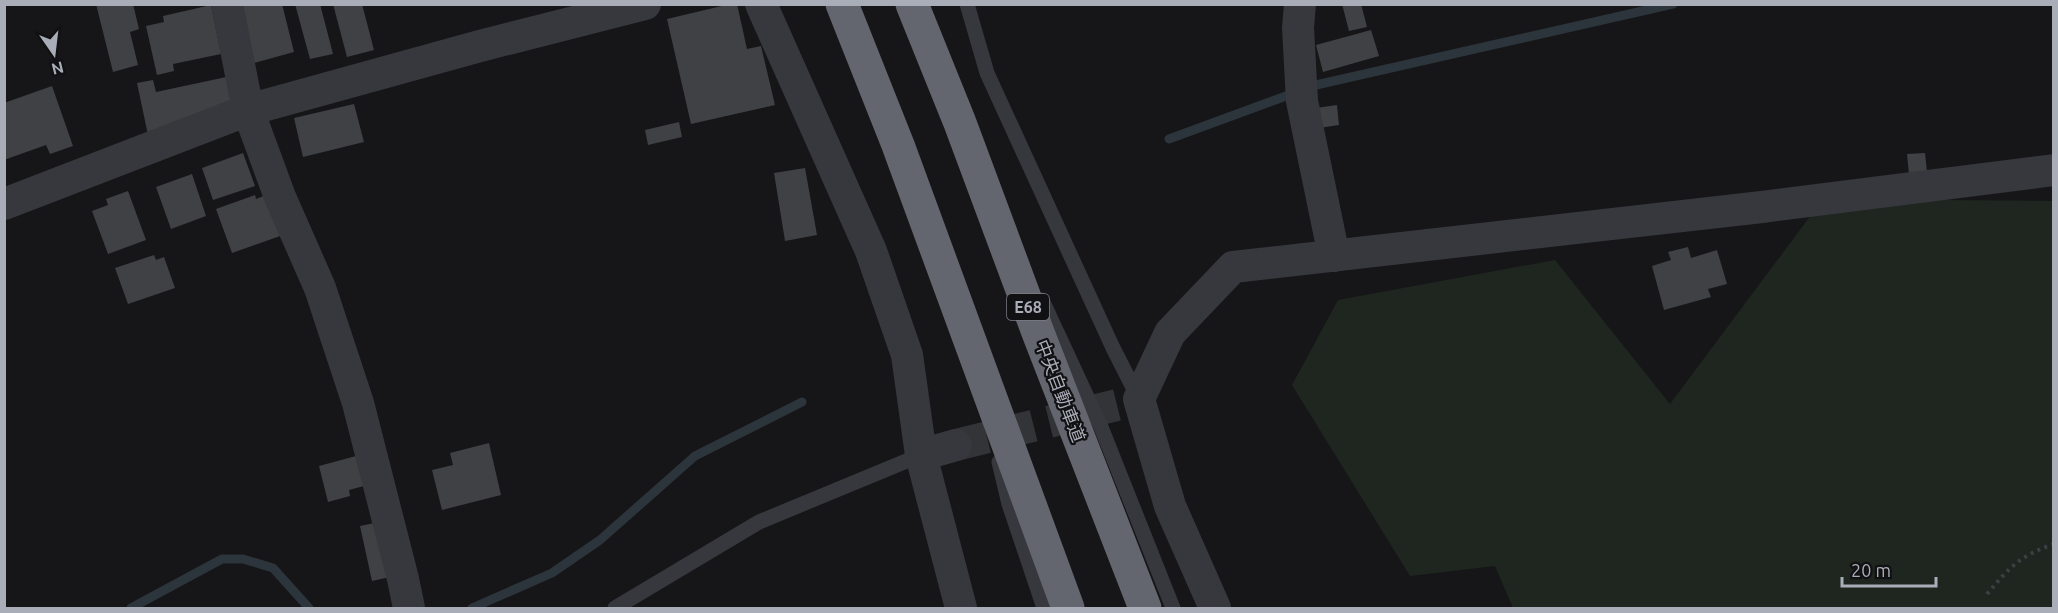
<svg xmlns="http://www.w3.org/2000/svg" width="2058" height="613" viewBox="0 0 2058 613" font-family="Ubuntu,'Noto Sans JP',sans-serif">
  <style>
    .green { fill: #1e261f }
    .lines { fill: none; stroke-linecap: round; stroke-linejoin: round }
    .stream { stroke: #2c353c; stroke-width: 9 }
    .building { fill: #404145 }
    .minor-tunnel { stroke: #333438; stroke-width: 32; stroke-dasharray: 32 16; stroke-linecap: butt }
    .path { stroke: #3d3f44; stroke-width: 4; stroke-dasharray: 3 4.5; stroke-linecap: butt }
    .service { stroke: #37383d; stroke-width: 15 }
    .minor { stroke: #37383d; stroke-width: 32 }
    .motorway { stroke: #63666e; stroke-width: 33 }
    .labels { text-anchor: middle; stroke-width: 4.5; stroke-linejoin: round; paint-order: stroke }
    .shield { fill: #111113; stroke: #7b7e86; stroke-width: 1.5 }
    .shield-label { font-size: 16px; font-weight: bold; fill: #a8adb8 }
    .street-label { font-size: 18px; fill: #a8adb8; stroke: #111113 }
  </style>
  <rect width="100%" height="100%" fill="#161618"/>
  <path class="green" d="M1823 199 2053 201V608H1513L1495 566 1410 576 1292 385 1338 300 1555 260 1670 404Z"/>
  <g class="lines">
    <path class="stream" d="M1169 139 1316 85 1673 4
      M131 608 222 559H243L273 568 309 608
      M472 608 552 573 600 540 695 456 802 402"/>
  </g>
  <path class="building" d="M96 4H133L139 29 130 32 138 65 113 72Z
    M234 4H282L294 52 250 64Z
    M295 4H320L333 54 310 59Z
    M333 4H362L374 50 347 57Z
    M730 4H737L747 49 761 46 775 105 691 124 667 19Z
    M1342 4H1361L1367 27 1349 31Z
    M211 5 221 54 173 64 174 71 157 75 146 26 164 22 163 16Z
    M1371 30 1379 56 1323 72 1316 45Z
    M231 76 237 104 148 135 137 83 153 80 156 92Z
    M52 86 73 146 50 154 46 145 4 160V103Z
    M354 104 364 142 303 157 294 118Z
    M1337 105 1339 125 1319 128 1316 108Z
    M679 122 682 137 648 145 645 130Z
    M243 153 255 186 213 200 202 168Z
    M1925 153 1927 172 1909 174 1907 154Z
    M805 168 817 235 785 241 774 173Z
    M192 174 206 216 171 229 156 187Z
    M128 191 146 240 108 254 92 211 108 205 106 199Z
    M269 194 283 235 232 253 216 209 255 195 256 199Z
    M1688 247 1691 258 1717 250 1727 284 1708 289 1711 297 1664 310 1652 266 1671 260 1668 252Z
    M154 255 156 260 164 257 175 288 128 304 115 268Z
    M489 443 501 495 442 510 432 470 453 465 450 453Z
    M356 456 364 486 349 490 350 496 328 502 319 466Z
    M379 522 390 577 372 581 360 526Z"/>
  <g class="lines">
    <path class="minor-tunnel" d="M956 445 1117 405"/>
    <path class="path" d="M1987 594C2010 567 2019 556 2054 544"/>
    <path class="service" d="M967 4 987 73 1113 348 1139 399
      M1042 300 1101 427 1173 608
      M999 462 1009 504 1044 608
      M615 608 759 522 921 455"/>
    <path class="minor" d="M227 4 248 110 280 197 320 288 358 403 403 579 409 608
      M761 4 871 251 907 355 921 455 961 608
      M1300 4 1298 28 1302 101 1334 256
      M4 204 248 110 480 46 645 4
      M921 455 956 445
      M1215 608 1170 506 1139 399 1170 333 1233 267 1762 207 2054 170"/>
    <path class="motorway" d="M842 4 898 145 1068 608
      M912 4 960 123 1037 330 1145 608"/>
  </g>
  <g class="labels">
    <rect class="shield" x="1007" y="294" width="42" height="26" rx="4.5"/>
    <g class="shield-label">
      <text x="1028" y="313">E68</text>
    </g>
    <g class="street-label">
      <text transform="translate(1060 391) rotate(69)" y="6">中央自動車道</text>
    </g>
  </g>
  <rect width="2058" height="613" fill="none" stroke="#a8adb8" stroke-width="12"/>
  <g transform="translate(54 54) rotate(166)" stroke="#111113" stroke-width="4.5" paint-order="stroke">
  <path d="M0-4.5L10 22L0 15L-10 22Z" fill="#a8adb8"/>
  <text y="-9" font-size="16" font-weight="bold" text-anchor="middle" fill="#a8adb8">N</text>
  </g>
  <path d="M1842 577v9h94v-9" fill="none" stroke="#a8adb8" stroke-width="3"/>
  <text x="1851" y="577" font-size="18" fill="#a8adb8" stroke="#111113" stroke-width="4.5" paint-order="stroke">20 m</text>
</svg>
